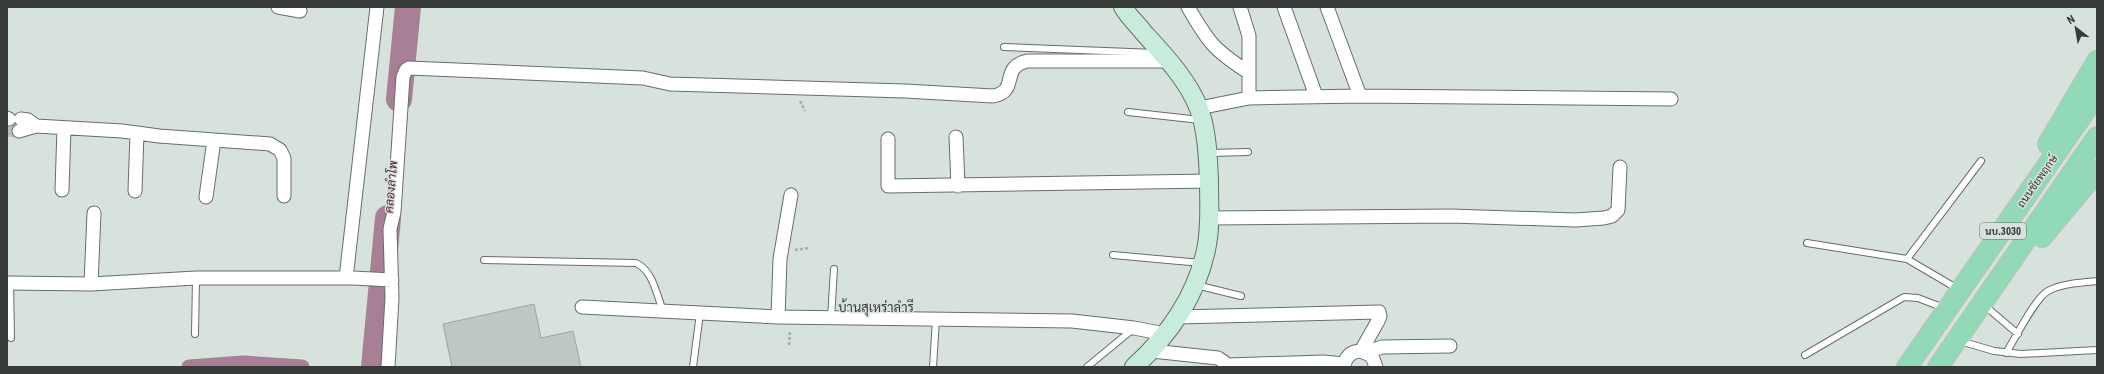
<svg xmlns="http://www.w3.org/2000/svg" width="2104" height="374" viewBox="0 0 2104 374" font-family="'Roboto Condensed',Sarabun,sans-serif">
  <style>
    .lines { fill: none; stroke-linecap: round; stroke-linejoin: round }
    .canal { stroke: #a87f94; stroke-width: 15 }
    .river { stroke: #a87f94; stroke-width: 26 }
    .building { fill: #bec8c2; stroke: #9ca6a0 }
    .street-tunnel { stroke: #b8c1bb; stroke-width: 13; stroke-dasharray: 13 6; stroke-linecap: butt }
    .lane-casing { stroke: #666e69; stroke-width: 8 }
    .street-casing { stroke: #666e69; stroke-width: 15 }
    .secondary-casing { stroke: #666e69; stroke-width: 20 }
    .primary-casing { stroke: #bfc0bf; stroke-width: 22 }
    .path { stroke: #a5ada8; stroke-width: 2.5; stroke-dasharray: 3 2; stroke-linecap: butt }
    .lane { stroke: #fff; stroke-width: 6 }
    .street { stroke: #fff; stroke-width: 13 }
    .secondary { stroke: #c8ecdb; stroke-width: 18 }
    .primary { stroke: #91d9b7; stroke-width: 20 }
    .labels { text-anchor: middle; stroke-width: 3; stroke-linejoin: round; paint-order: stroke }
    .shield { fill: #d8e2dc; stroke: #676d69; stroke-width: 1 }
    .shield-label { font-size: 10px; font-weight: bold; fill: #373b38 }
    .street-label { font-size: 11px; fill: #373b38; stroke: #d8e2dc }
    .water-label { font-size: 12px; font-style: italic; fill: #582343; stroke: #d8e2dc }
    .quarter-label { font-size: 13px; fill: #373b38; stroke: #d8e2dc }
  </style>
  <rect width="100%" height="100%" fill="#d8e2dc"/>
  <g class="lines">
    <path class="canal" d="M189 367 243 363 302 367"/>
    <path class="river" d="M399 99 408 7
      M374 367 388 218"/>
  </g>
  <path class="building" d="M534 304 541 338 573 331 581 367H452L443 324Z"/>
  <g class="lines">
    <path class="street-tunnel" d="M7 130 19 131"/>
    <g class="lane-casing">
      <path id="lane" d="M1004 47 1156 53
        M1128 112 1200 120
        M1209 153 1248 152
        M1807 243 1907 259 1958 289
        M1113 255 1201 263
        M1907 259 1981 161
        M484 260 636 263C653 271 656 293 663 311
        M10 283 11 338
        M1196 285 1241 296
        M1984 305 2018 334
        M831 318 834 269
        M195 334 196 278
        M1960 341 1994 351 2021 354 2097 350
        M2006 353C2015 339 2035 298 2048 291 2063 283 2081 283 2097 281
        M1805 355 1904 297 1918 298 1944 308
        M693 367 700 313
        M933 367 936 319
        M1087 367 1133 329"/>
    </g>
    <g class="street-casing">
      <path id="street" d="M278 7 300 11
        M1188 7C1208 42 1214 50 1248 72
        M1240 7 1249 36V98
        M1284 7 1316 96
        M1327 7 1360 96
        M1199 108 1249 98 1360 96 1671 99
        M7 118 9 119
        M36 126 122 131 159 136 270 144 280 150 284 158V196
        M19 131 36 126 28 120 21 119
        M956 137 958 186
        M888 139V186L1209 181
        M62 190 64 128
        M135 191 137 133
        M206 197 214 140
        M1209 218 1451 216 1575 220 1604 218 1612 216 1618 210 1620 167
        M346 278 377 7
        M7 283 91 284 196 278H353L392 280
        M91 284 94 213
        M582 307 778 317 1072 321 1134 328 1165 334
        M778 317 780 259 791 195
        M1177 317 1379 312 1380 316 1378 321 1361 351
        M1152 351 1218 358 1228 365 1224 367
        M1367 352 1382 347 1450 346
        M1228 365 1323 362 1344 364
        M388 367 392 298 390 229 394 212 403 77 406 70 409 68 643 78 670 84 905 91 993 96C1020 91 999 68 1027 61H1169
        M1344 367C1345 357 1351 351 1361 351L1372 356 1376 367"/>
    </g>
    <g class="secondary-casing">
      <path id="secondary" d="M1123 7C1128 16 1137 24 1144 33 1164 55 1188 80 1199 109 1207 130 1208 158 1209 180 1209 204 1211 227 1206 250 1196 296 1168 336 1134 367"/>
    </g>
    <g class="primary-casing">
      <path id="primary" d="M2048 144 2097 61
        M2042 237 2097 171
        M1907 367 2097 94
        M1938 367 2097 137"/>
    </g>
    <path class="path" d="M800 101 805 111
      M795 250 809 248
      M789 345 790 330"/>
    <use href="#lane" class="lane"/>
    <use href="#street" class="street"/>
    <use href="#secondary" class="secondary"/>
    <use href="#primary" class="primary"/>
  </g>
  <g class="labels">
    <rect class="shield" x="1980" y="223" width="46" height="16" rx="3"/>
    <g class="shield-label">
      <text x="2003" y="235">นบ.3030</text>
    </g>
    <g class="street-label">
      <text transform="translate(2037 181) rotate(-55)" y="4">ถนนชัยพฤกษ์</text>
    </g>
    <g class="water-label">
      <text transform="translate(391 187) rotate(-85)" y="4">คลองลำโพ</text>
    </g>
    <g class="quarter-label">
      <text x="876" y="312">บ้านสุเหร่าลำรี</text>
    </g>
  </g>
  <rect width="2104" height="374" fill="none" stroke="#373b38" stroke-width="16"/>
  <g transform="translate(2076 28) rotate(329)" stroke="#d8e2dc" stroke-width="3" paint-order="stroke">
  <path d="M0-3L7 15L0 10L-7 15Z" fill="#373b38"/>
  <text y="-6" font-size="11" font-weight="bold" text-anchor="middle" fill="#373b38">N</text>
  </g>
</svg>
